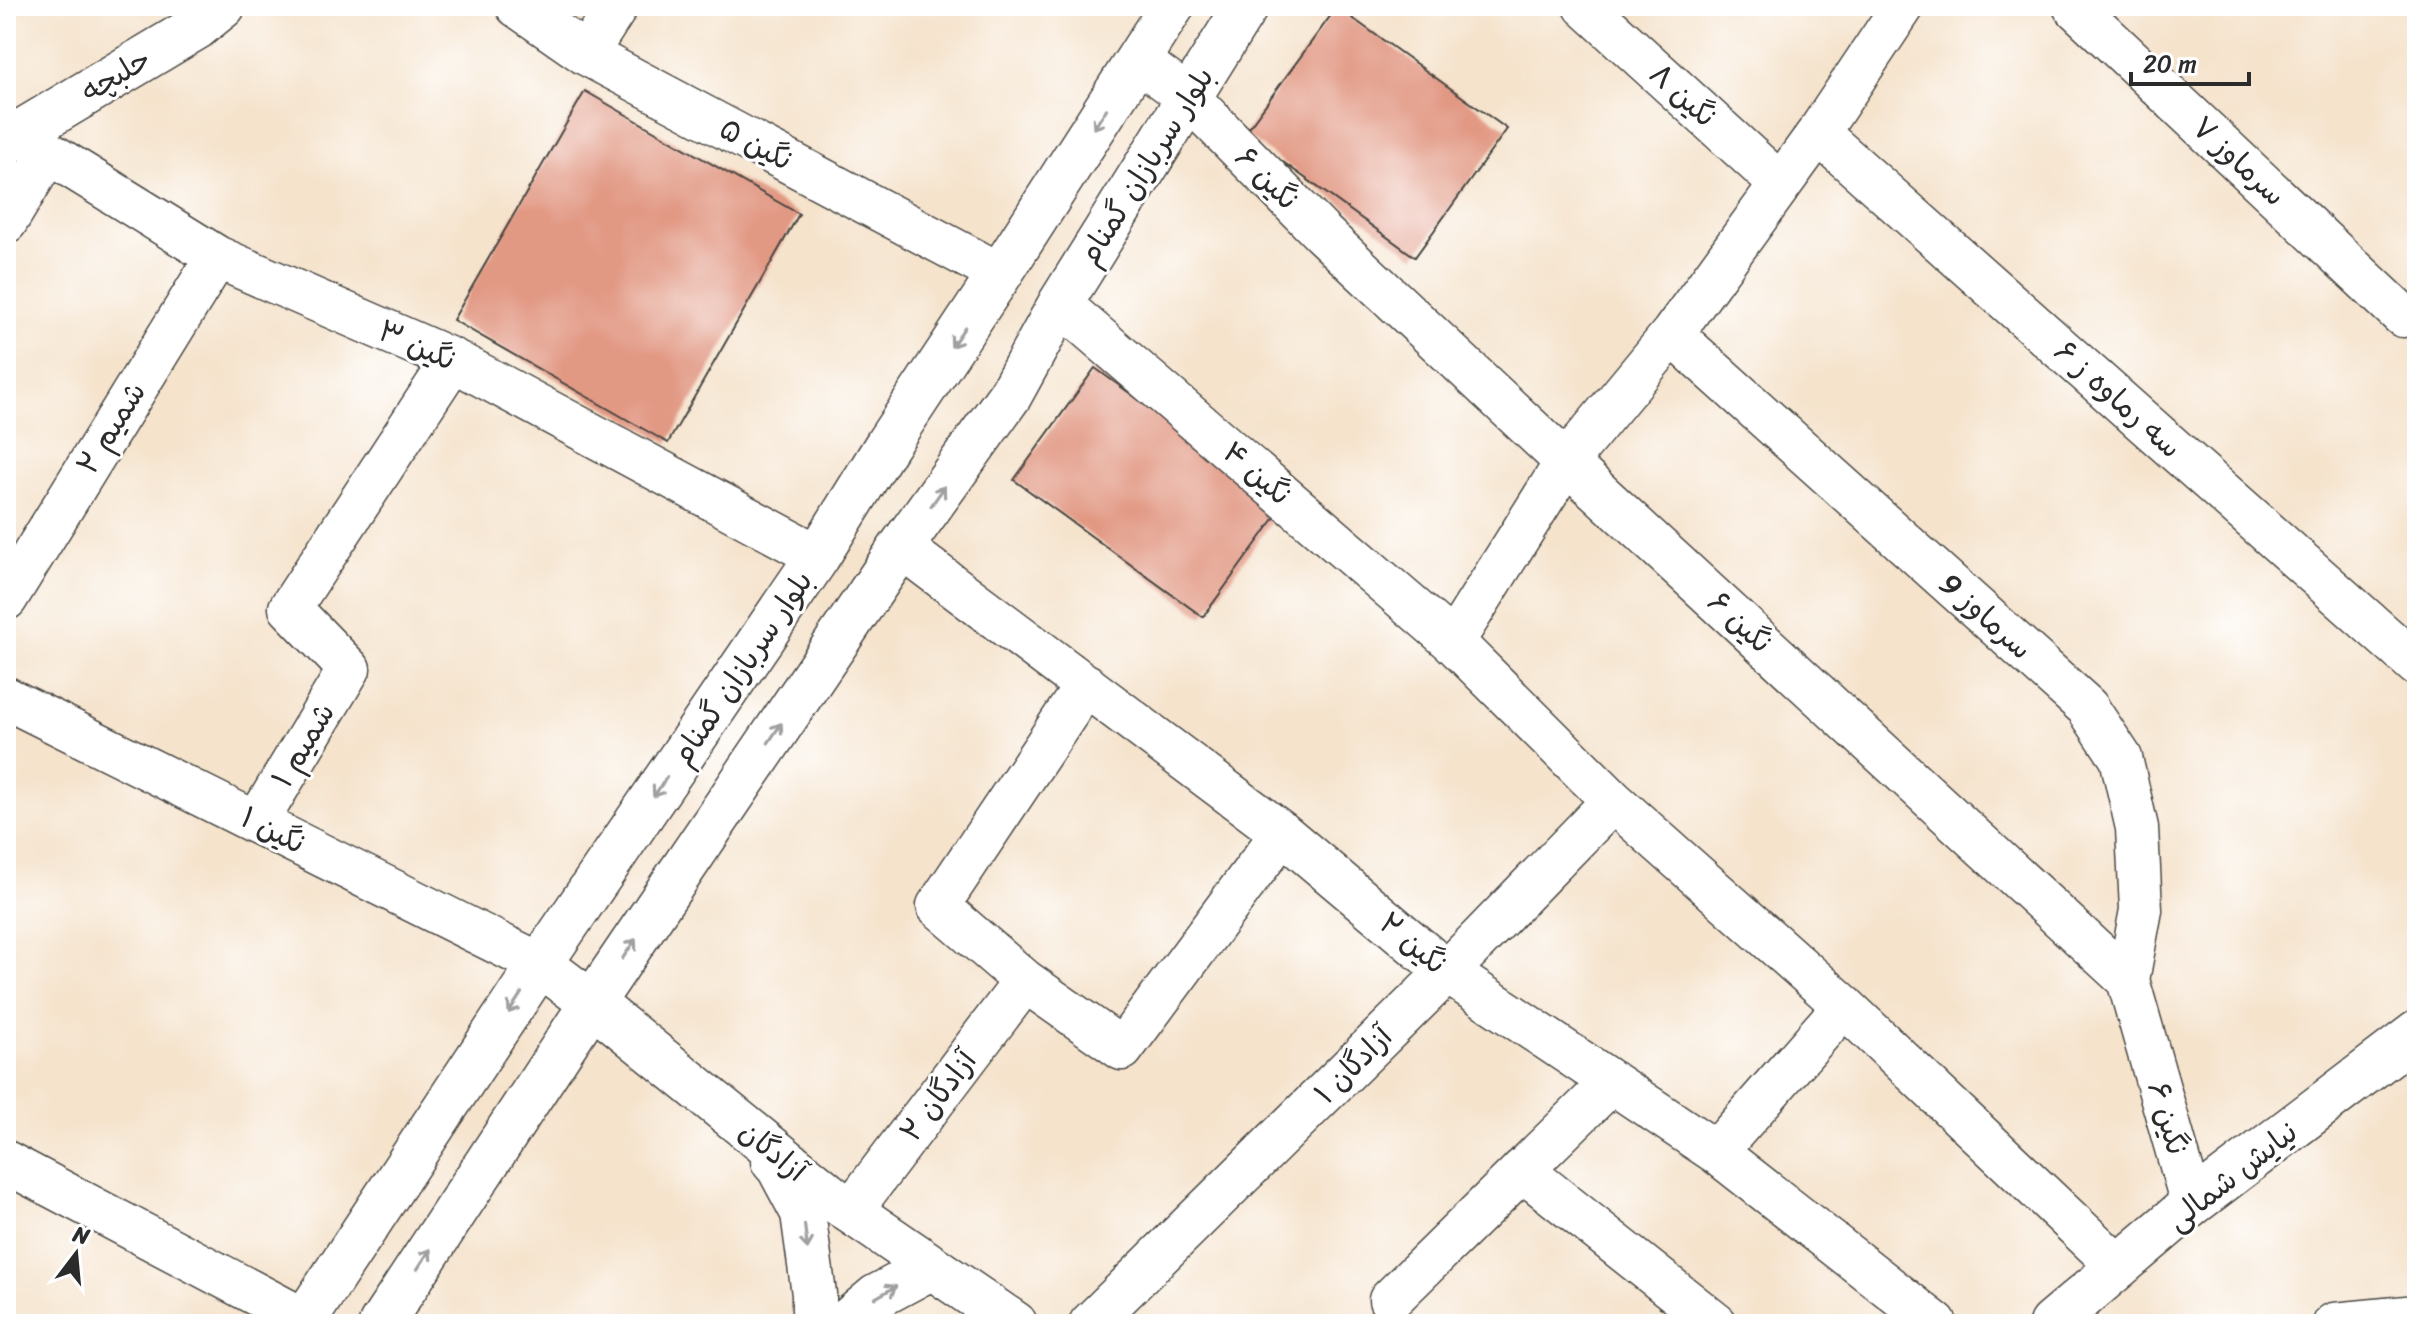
<svg xmlns="http://www.w3.org/2000/svg" width="2423" height="1330" viewBox="0 0 2423 1330" font-family="Sriracha,'Playpen Sans Arabic',sans-serif">
  <style>
    .building { fill: #e29984 }
    .lines { fill: none; stroke-linecap: round; stroke-linejoin: round }
    .street-casing { stroke: #494743; stroke-width: 45 }
    .secondary-casing { stroke: #494743; stroke-width: 47 }
    .street { stroke: #fff; stroke-width: 42 }
    .secondary { stroke: #fff; stroke-width: 44 }
    .oneway { stroke: #a0a0a0 }
    .labels { text-anchor: middle; stroke-width: 6; stroke-linejoin: round; paint-order: stroke }
    .street-label { font-size: 30px; fill: #2b2b2b; stroke: #fff }
  </style>
  <rect width="100%" height="100%" fill="#fff"/>
  <filter id="ink" filterUnits="userSpaceOnUse"><feTurbulence type="fractalNoise" baseFrequency=".0125" numOctaves="2"/><feDisplacementMap in="SourceGraphic" scale="16" xChannelSelector="R" yChannelSelector="G"/><feConvolveMatrix kernelMatrix="1 2 1 2 8 2 1 2 1" color-interpolation-filters="sRGB"/></filter>
  <filter id="wash" filterUnits="userSpaceOnUse"><feTurbulence type="fractalNoise" baseFrequency=".006" numOctaves="4" result="noise"/><feDisplacementMap in="SourceGraphic" scale="32" xChannelSelector="R" yChannelSelector="G"/><feGaussianBlur stdDeviation="1.8" result="paint"/><feColorMatrix in="noise" values="0 0 0 0 0 0 0 0 0 0 0 0 0 0 0 0 0 1.4 0 .05"/><feComposite in="paint" operator="in"/></filter>
  <g filter="url(#wash)">
    <rect width="100%" height="100%" fill="#f5e3cc"/>
    <g id="blocks">
      <path class="building" d="M1337 7 1507 129 1415 257 1244 134Z
        M585 91 799 214 668 443 453 320Z
        M1095 368 1284 505 1203 617 1014 480Z"/>
    </g>
  </g>
  <g filter="url(#ink)">
    <use href="#blocks" fill-opacity="0" stroke="#494743" stroke-width="2"/>
    <g class="lines">
      <g class="street-casing">
        <path id="street" d="M517 6 586 54 1000 274
          M1585 6 1780 184
          M1903 6 1818 133 1672 334 1566 462 1453 642 1613 801 1844 1006 2119 1267
          M2074 6 2403 316
          M586 54 617 6
          M1138 60 1188 97 1322 233 1566 462 2128 980 2192 1204
          M1818 133 2417 665
          M18 134 217 257 453 360 818 556
          M6 222 48 153
          M1060 304 1453 642
          M1672 334 2087 707 2121 758 2137 828 2141 910 2128 980
          M901 547 1282 833 1447 972 1716 1152 1936 1324
          M6 599 217 257
          M1086 685 938 906 1025 981 1122 1049 1282 833
          M6 698 540 964
          M257 822 349 669 290 608 453 360
          M1716 1152 1844 1006
          M6 1162 305 1320
          M1522 1170 1716 1324
          M850 1212 1025 981
          M1390 1300 1612 1082
          M1090 1324 1447 972 1613 801
          M2334 1324 2417 1316"/>
      </g>
      <g class="secondary-casing">
        <path id="secondary" d="M6 138 18 134 197 27 223 6
          M540 964 592 1003 840 1204 1015 1324
          M773 1161 779 1168 803 1213 814 1294V1324
          M302 1324 540 964 818 556 888 443 1000 274 1172 6
          M381 1324 592 1003 901 547 1010 395 1060 304 1246 6
          M844 1324 876 1297 932 1267
          M2051 1324 2192 1204 2417 1033"/>
      </g>
      <use href="#street" class="street"/>
      <use href="#secondary" class="secondary"/>
    </g>
    <defs><path id="oneway-shaft" d="M-6 0H5M1.5-3L5.5 0L1.5 3" fill="none" stroke-width="1.6" stroke-linecap="round" stroke-linejoin="round" transform="scale(2)"/></defs>
    <g class="oneway">
      <use href="#oneway-shaft" transform="translate(1100 119) rotate(123)"/>
      <use href="#oneway-shaft" transform="translate(958 337) rotate(124)"/>
      <use href="#oneway-shaft" transform="translate(938 496) rotate(-55)"/>
      <use href="#oneway-shaft" transform="translate(775 733) rotate(-56)"/>
      <use href="#oneway-shaft" transform="translate(660 787) rotate(124)"/>
      <use href="#oneway-shaft" transform="translate(629 949) rotate(-56)"/>
      <use href="#oneway-shaft" transform="translate(515 1003) rotate(123)"/>
      <use href="#oneway-shaft" transform="translate(806 1237) rotate(83)"/>
      <use href="#oneway-shaft" transform="translate(424 1259) rotate(-57)"/>
      <use href="#oneway-shaft" transform="translate(886 1292) rotate(-29)"/>
    </g>
  </g>
  <g class="labels">
    <g class="street-label">
      <text transform="translate(116 75) rotate(-31)" y="10">حلبچه</text>
      <text transform="translate(1683 95) rotate(42)" y="10">نگین ۸</text>
      <text transform="translate(756 144) rotate(28)" y="10">نگین ۵</text>
      <text transform="translate(2239 161) rotate(43)" y="10">سرماوز ۷</text>
      <text transform="translate(1146 166) rotate(-58)" y="10">بلوار سربازان گمنام</text>
      <text transform="translate(1267 178) rotate(45)" y="10">نگین ۶</text>
      <text transform="translate(417 345) rotate(24)" y="10">نگین ۳</text>
      <text transform="translate(2118 399) rotate(42)" y="10">سه رماوه ز ۶</text>
      <text transform="translate(111 428) rotate(-58)" y="10">شمیم ۲</text>
      <text transform="translate(1257 473) rotate(41)" y="10">نگین ۴</text>
      <text transform="translate(1986 616) rotate(42)" y="10">سرماوز 9</text>
      <text transform="translate(1740 622) rotate(43)" y="10">نگین ۶</text>
      <text transform="translate(742 668) rotate(-56)" y="10">بلوار سربازان گمنام</text>
      <text transform="translate(303 745) rotate(-59)" y="10">شمیم ۱</text>
      <text transform="translate(273 830) rotate(27)" y="10">نگین ۱</text>
      <text transform="translate(1413 943) rotate(40)" y="10">نگین ۲</text>
      <text transform="translate(1353 1065) rotate(-45)" y="10">آزادگان ۱</text>
      <text transform="translate(938 1096) rotate(-53)" y="10">آزادگان ۲</text>
      <text transform="translate(2168 1118) rotate(74)" y="10">نگین ۶</text>
      <text transform="translate(773 1151) rotate(39)" y="10">آزادگان</text>
      <text transform="translate(2232 1176) rotate(-38)" y="10">نیایش شمالی</text>
    </g>
  </g>
  <rect width="2423" height="1330" fill="none" stroke="#fff" stroke-width="32"/>
  <g transform="translate(76 1254) rotate(16)" stroke="#ffffff" stroke-width="6" paint-order="stroke">
  <path d="M0-6L14 30L0 20L-14 30Z" fill="#2b2b2b"/>
  <text y="-12" font-size="22" font-weight="bold" text-anchor="middle" fill="#2b2b2b">N</text>
  </g>
  <path d="M2131 72v12h118v-12" fill="none" stroke="#2b2b2b" stroke-width="4"/>
  <text x="2143" y="72" font-size="24" fill="#2b2b2b" stroke="#ffffff" stroke-width="6" paint-order="stroke">20 m</text>
</svg>
